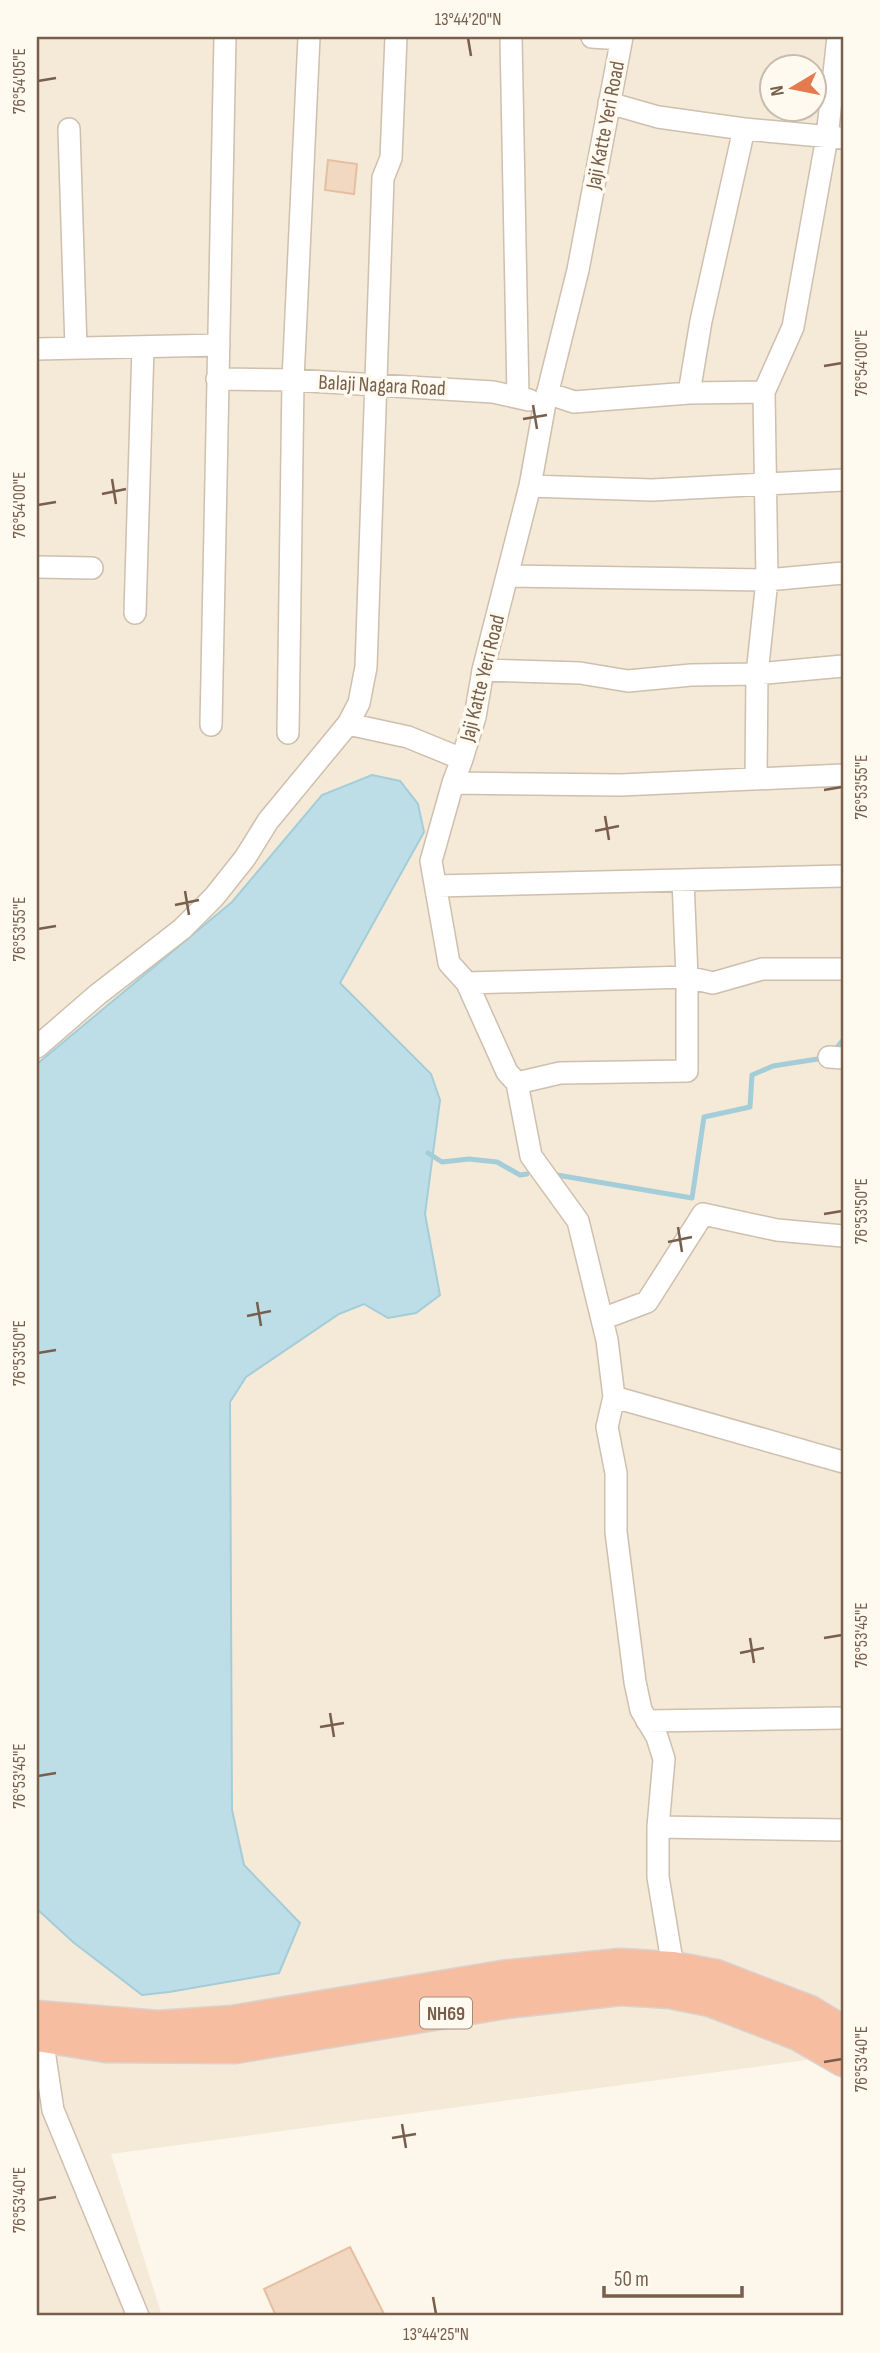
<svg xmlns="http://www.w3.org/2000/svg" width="880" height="2353" viewBox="0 0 880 2353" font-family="'Sofia Sans Condensed',sans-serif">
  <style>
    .residential { fill: #f5e9d8; fill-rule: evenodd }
    .water { fill: #bddee7; stroke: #a3cdd9; stroke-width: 2 }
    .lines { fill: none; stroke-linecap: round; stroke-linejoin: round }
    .stream { stroke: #a3cdd9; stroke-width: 5 }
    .building { fill: #f2d8c1; stroke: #e5bfa1; stroke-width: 2 }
    .minor-casing { stroke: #cfbfae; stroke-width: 24 }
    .highway-casing { stroke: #d9d2cd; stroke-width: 33 }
    .minor { stroke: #fff; stroke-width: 21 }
    .highway { stroke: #f7bda1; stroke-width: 30 }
    .ticks { fill: none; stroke: #785f4c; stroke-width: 2.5 }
    .labels { text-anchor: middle; stroke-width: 7; stroke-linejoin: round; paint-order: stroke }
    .shield { fill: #fffaf0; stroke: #a08e7d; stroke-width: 2 }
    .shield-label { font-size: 19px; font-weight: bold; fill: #785f4c }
    .street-label { font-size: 21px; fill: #785f4c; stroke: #fffaf0 }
    .neatline { fill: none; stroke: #785f4c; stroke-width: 2.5 }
    .ticks-label { font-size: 18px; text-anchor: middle; fill: #785f4c }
  </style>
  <rect width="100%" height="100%" fill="#fdf6ea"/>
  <path class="residential" d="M37 37H843V2055L111 2154 162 2316H37ZM772 66H814V108H772Z"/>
  <path class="water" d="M372 775 400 781 418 804 424 832 340 983 431 1074 440 1100 425 1214 440 1295 416 1313 388 1318 364 1304 339 1314 246 1377 230 1402 232 1810 244 1865 300 1923 279 1973 169 1992 142 1995 73 1942 37 1909V1064L232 902 322 795Z"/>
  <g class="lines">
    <path class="stream" d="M834 1051 843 1040
      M428 1153 442 1162 469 1159 497 1162 520 1175 527 1174
      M551 1174 692 1198 704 1117 750 1107 752 1075 773 1066 824 1058"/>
  </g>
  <path class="building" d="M328 160 357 164 354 194 325 190Z
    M350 2247 385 2316H276L264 2289Z"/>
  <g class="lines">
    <g class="minor-casing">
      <path id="minor" d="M511 37 518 397
        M592 37 621 39
        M609 103 658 117 744 129 843 138
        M69 129 76 348
        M37 349 219 345
        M217 379 293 380 493 392 529 400
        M547 393 574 402 689 393 764 392
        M689 393 701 321 744 129
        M530 486 652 490 843 480
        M37 567 92 568
        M507 576 767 580 843 573
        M135 613 143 347
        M483 670 580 673 628 681 691 675 757 674 843 666
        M348 724 359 703 366 667 383 178 391 158 396 37
        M211 725 225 37
        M288 733 293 380 309 37
        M462 759 453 783 431 861 449 963 467 983 687 977 713 983 762 969H843
        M756 777 757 674 767 580 764 392 793 327 827 137 838 37
        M453 783 621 785 843 775
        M436 886 843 876
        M467 983 507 1072 517 1083 531 1156 578 1221 607 1340 614 1397 607 1427 616 1473V1532L635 1682 641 1710 657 1737 664 1759 658 1827V1877L673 1967 672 1981
        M37 1047 97 995 182 929 214 897 245 858 268 821 348 724 408 737 462 759 475 717 483 670 530 486 545 403 578 270 622 37
        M829 1057 843 1058
        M517 1083 560 1073 687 1071V977L683 880
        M602 1319 647 1302 703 1214 777 1230 843 1236
        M614 1397 843 1462
        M647 1721 843 1718
        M658 1827 843 1830
        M42 2037 53 2110 138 2316"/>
    </g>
    <g class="highway-casing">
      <path id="highway" d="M37 2016 158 2026 232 2021 502 1976 620 1964 673 1967 716 1975 810 2011 843 2031
        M37 2036 106 2047 235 2048 506 2003 620 1990 670 1993 710 2001 798 2035 843 2061"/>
    </g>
    <use href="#minor" class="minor"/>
    <use href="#highway" class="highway"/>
  </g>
  <path class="ticks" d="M468 38 471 56M38 81 56 78M824 366 842 363M533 405 537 429M523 419 547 415M112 479 116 504M102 494 126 489M38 505 56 502M824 790 842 787M605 816 609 840M595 831 619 826M185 891 189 915M175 905 199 900M38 929 56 926M824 1214 842 1211M678 1227 682 1252M668 1242 692 1237M257 1302 261 1326M247 1316 271 1311M38 1353 56 1350M750 1638 754 1663M824 1638 842 1635M740 1653 764 1648M330 1713 334 1737M320 1727 344 1723M38 1776 56 1773M824 2062 842 2059M402 2124 406 2148M392 2138 416 2134M38 2200 56 2197M433 2297 436 2314"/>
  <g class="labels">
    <rect class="shield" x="420" y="1997.5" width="52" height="31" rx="5"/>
    <g class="shield-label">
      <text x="446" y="2020">NH69</text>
    </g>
    <g class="street-label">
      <text transform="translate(605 125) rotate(-79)" y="7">Jaji Katte Yeri Road</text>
      <text transform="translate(382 385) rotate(3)" y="7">Balaji Nagara Road</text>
      <text transform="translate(482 678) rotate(-76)" y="7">Jaji Katte Yeri Road</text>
    </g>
  </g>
  <rect width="880" height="2353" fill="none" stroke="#fffaf0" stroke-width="77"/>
  <g transform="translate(793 88) rotate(260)"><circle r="33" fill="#fffaf0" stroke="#c9bcae" stroke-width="2"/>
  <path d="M0-5L12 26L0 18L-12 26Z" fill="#e67a4f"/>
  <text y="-10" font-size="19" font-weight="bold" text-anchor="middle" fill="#785f4c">N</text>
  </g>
  <path d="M604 2286v10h138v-10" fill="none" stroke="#785f4c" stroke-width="3.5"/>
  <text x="614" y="2286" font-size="21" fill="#785f4c" stroke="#fffaf0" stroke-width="5" paint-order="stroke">50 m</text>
  <rect x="38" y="38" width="804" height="2276" class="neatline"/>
  <g class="ticks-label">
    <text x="468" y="25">13°44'20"N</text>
    <text transform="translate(19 81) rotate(-90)" y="6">76°54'05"E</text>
    <text transform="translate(861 363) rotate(-90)" y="6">76°54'00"E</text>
    <text transform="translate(19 505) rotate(-90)" y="6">76°54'00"E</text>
    <text transform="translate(861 787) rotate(-90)" y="6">76°53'55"E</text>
    <text transform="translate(19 929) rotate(-90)" y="6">76°53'55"E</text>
    <text transform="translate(861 1211) rotate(-90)" y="6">76°53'50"E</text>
    <text transform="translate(19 1353) rotate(-90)" y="6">76°53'50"E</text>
    <text transform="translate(861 1635) rotate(-90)" y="6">76°53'45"E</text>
    <text transform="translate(19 1776) rotate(-90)" y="6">76°53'45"E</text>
    <text transform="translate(861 2059) rotate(-90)" y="6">76°53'40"E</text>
    <text transform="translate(19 2200) rotate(-90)" y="6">76°53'40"E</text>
    <text x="436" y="2340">13°44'25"N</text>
  </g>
</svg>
